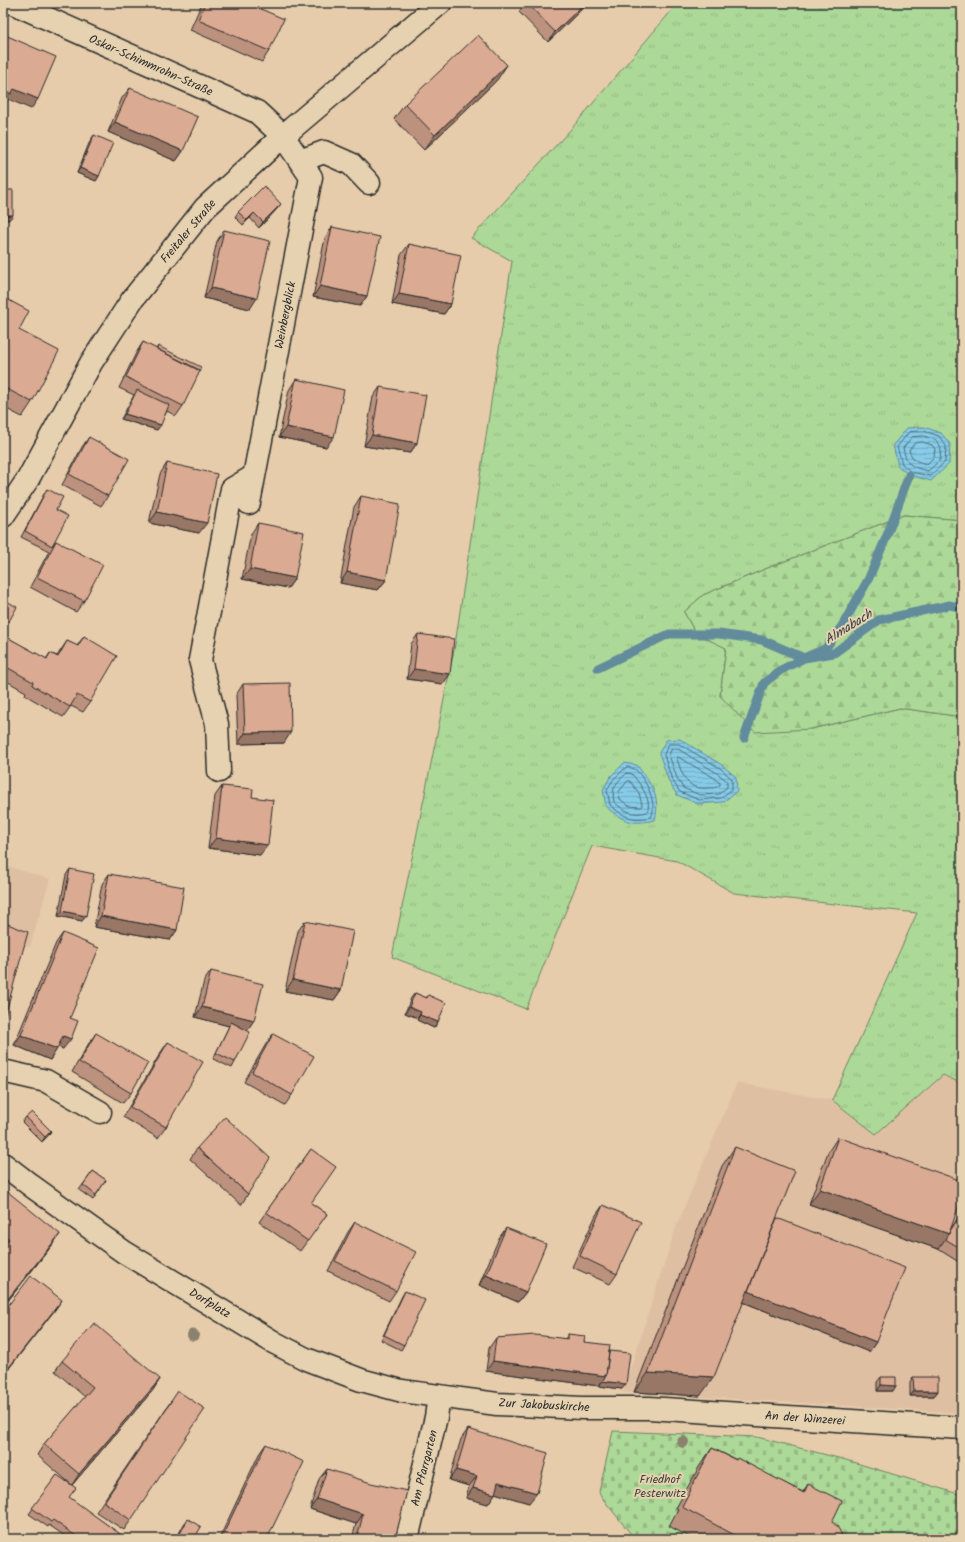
<svg xmlns="http://www.w3.org/2000/svg" width="965" height="1542" viewBox="0 0 965 1542" font-family="Kalam,sans-serif">
  <style>
    .built { fill: #dfbfa2 }
    .grass { fill: url(#grass-tufts); stroke: #6c8262 }
    .forest { fill: url(#forest-firs); stroke: #6c8262 }
    .cemetery { fill: url(#cemetery-stones); stroke: #6c8262 }
    .water { fill: url(#water-rules); stroke: #628b9c }
    .lines { fill: none; stroke-linecap: round; stroke-linejoin: round }
    .shore { stroke: #4f6b76; stroke-width: 1 }
    .stream { stroke: #628b9c; stroke-width: 9 }
    .minor-casing { stroke: #2b2b2b; stroke-width: 25 }
    .minor { stroke: #e6d2b0; stroke-width: 22 }
    .tree { fill: #8a826d }
    .wall { fill: #bc927e; stroke: #2b2b2b }
    .shaded-wall { fill: #976; stroke: #2b2b2b }
    .building { fill: #dbaa92; stroke: #2b2b2b }
    .labels { text-anchor: middle; stroke-width: 4; stroke-linejoin: round; paint-order: stroke }
    .street-label { font-size: 12px; fill: #2b2b2b; stroke: #e6d2b0 }
    .park-label { font-size: 12px; fill: #3e453b; stroke: #e6d2b0 }
    .water-label { font-size: 13px; font-style: italic; fill: #394347; stroke: #e6d2b0 }
  </style>
  <defs>
    <pattern id="grass-tufts" width="24" height="20" patternUnits="userSpaceOnUse"><rect width="24" height="20" fill="#add998"/><path d="M3 7l-1-3M5 7V3M7 7l1-3M15 17l-1-3M17 17v-4M19 17l1-3" fill="none" stroke="#95ba83"/></pattern>
    <pattern id="forest-firs" width="22" height="20" patternUnits="userSpaceOnUse"><rect width="22" height="20" fill="#add998"/><path d="M5 1l3.5 6h-7zM16 11l3.5 6h-7z" fill="#95ba83"/></pattern>
    <pattern id="cemetery-stones" width="16" height="16" patternUnits="userSpaceOnUse"><rect width="16" height="16" fill="#add998"/><path d="M2 7V4a2 2 0 0 1 4 0v3zM10 15v-3a2 2 0 0 1 4 0v3z" fill="#95ba83"/></pattern>
    <pattern id="water-rules" width="6" height="5" patternUnits="userSpaceOnUse"><rect width="6" height="5" fill="#86cbe7"/><path d="M0 2.5h6" fill="none" stroke="#74aec6"/></pattern>
  </defs>
  <rect width="100%" height="100%" fill="#e6ccab"/>
  <filter id="ink" filterUnits="userSpaceOnUse"><feTurbulence type="fractalNoise" baseFrequency=".025" numOctaves="2"/><feDisplacementMap in="SourceGraphic" scale="8" xChannelSelector="R" yChannelSelector="G"/><feConvolveMatrix kernelMatrix="1 2 1 2 8 2 1 2 1" color-interpolation-filters="sRGB"/></filter>
  <g filter="url(#ink)">
    <path class="built" d="M3 865 50 879 30 947 22 946 3 929Z
      M943 1075 962 1084V1413L623 1392 676 1227 737 1083 831 1100 876 1134Z"/>
    <path class="grass" d="M678 3H962V520L904 515 770 567 703 595 684 612 696 634 726 647 720 696 811 729 900 708 962 717V1084L943 1075 876 1134 832 1100 917 913 734 893 677 861 592 846 526 1009 392 957 455 645 512 261 471 238 572 128Z"/>
    <path class="forest" d="M904 515 962 520V717L900 708 811 729 755 732 720 696 726 648 696 634 684 612 703 595 770 567Z"/>
    <path class="cemetery" d="M613 1431 757 1437 846 1460 962 1495V1539H635L603 1499 599 1492Z"/>
    <path class="water" d="M924 427 941 433 950 444 949 464 931 481 909 475 898 466 893 445 907 428Z
      M680 739 722 765 736 777 737 791 723 802 698 804 677 795 669 782 659 753 666 740Z
      M624 763 637 765C651 784 661 796 655 820 630 825 625 822 606 807L603 790 610 777Z"/>
    <g class="lines">
      <path class="shore" d="M924 431 939 436 946 446 945 462 930 476 911 472 902 464 897 447 909 432Z
        M924 436 936 440 941 448 940 460 928 471C912 467 907 466 903 448L912 437Z
        M923 442 932 445 935 449 934 457 927 464C917 462 912 460 909 450L915 443Z
        M669 744H679L720 768 732 779V789L721 798 699 800 680 792 672 780 664 755Z
        M672 749H678L717 773 727 781V787L719 794 700 795 683 788 677 778 669 755Z
        M678 757 713 777 720 783V785C716 788 713 788 708 788 686 790 683 776 677 759Z
        M627 767C630 768 634 768 636 770 646 780 658 804 651 817 632 821 624 817 610 805L607 790 613 780Z
        M627 773 632 774C639 783 653 800 647 812 633 816 624 811 614 802 611 787 616 783 627 773Z
        M628 781H630L639 793 642 805 641 807 629 806 620 799 619 792Z"/>
      <path class="stream" d="M598 668 669 634H719L762 640 804 658 825 649 842 626 868 580 888 533 909 475
        M744 738 764 683 781 670 804 658 834 653 879 620 950 605 962 608"/>
      <g class="minor-casing">
        <path id="minor" d="M13 3 257 112 283 136 311 177 249 503
          M300 161 324 152 351 164 369 183
          M3 516 28 479 91 363 132 300 205 208 283 136 440 3
          M219 771 217 724 200 660 232 489 254 476
          M3 1074 7 1072 46 1081 100 1112
          M3 1164 33 1187 124 1252 275 1343 306 1359 361 1380 402 1391 497 1404 582 1408H649L962 1428
          M407 1539 436 1417 439 1396"/>
      </g>
      <use href="#minor" class="minor"/>
    </g>
    <g class="tree">
      <circle cx="193" cy="1335" r="6"/>
      <circle cx="683" cy="1442" r="6"/>
    </g>
    <path class="wall" d="M202 3H247L269 51 262 62 190 30Z
      M525 3H588L548 42 519 12Z
      M497 80 424 150 394 119 405 104Z
      M130 88 183 151 176 161 108 132 122 98Z
      M94 135 99 176 96 181 77 173 90 141Z
      M277 209 259 228 250 218 243 225 235 217 238 212Z
      M332 227 367 296 360 306 313 297 325 238Z
      M224 230 250 309 204 298 217 241Z
      M409 244 451 304 444 314 392 304 401 255Z
      M3 297 19 330 32 402 22 417 3 407Z
      M143 342 156 349 158 346 183 406 176 416 167 411 157 430 121 419 134 395 119 388 136 353Z
      M296 379 326 447 279 437 289 390Z
      M380 387 417 443 410 453 364 446 373 397Z
      M89 437 108 496 101 506 62 485 82 447Z
      M167 463 199 533 149 523 160 474Z
      M47 489 56 510 52 546 56 541 84 601 76 612 30 587 49 551 21 537 44 494Z
      M361 496 386 580 378 590 340 583 354 507Z
      M258 523 295 578 288 588 242 579 251 534Z
      M418 634 443 684 407 679 411 644Z
      M3 635 46 659 50 653 57 656 67 641 77 646 84 636 90 702 83 712 71 706 63 717 25 695 26 692 3 679Z
      M243 684 284 743 238 744 236 695Z
      M222 786 252 797 260 855 208 848 215 796Z
      M70 869 86 916 82 921 58 916 66 875Z
      M109 874 177 930 170 940 94 927 102 884Z
      M305 921 341 990 334 1000 285 991 298 931Z
      M63 933 70 1018 63 1049 58 1047 50 1060 14 1045 56 943Z
      M211 971 254 1020 247 1030 235 1062 232 1068 213 1059 229 1026 195 1017 204 981Z
      M415 993 426 998 428 995 438 1022 434 1028 417 1020 418 1018 405 1013 411 998Z
      M96 1033 131 1093 123 1103 72 1072 89 1043Z
      M273 1034 292 1095 285 1105 244 1082 266 1044Z
      M168 1042 166 1127 158 1138 123 1117 161 1052Z
      M26 1117 48 1136 42 1142 22 1122Z
      M838 1137 951 1229 962 1211V1264L938 1249 809 1204 828 1152Z
      M735 1147 777 1218 876 1342 869 1352 743 1302 700 1396 634 1392 722 1166Z
      M197 1148 248 1194 241 1205 190 1159Z
      M311 1149V1203L327 1214 300 1251 259 1222Z
      M93 1171 106 1180 93 1200 79 1190Z
      M3 1188 53 1244 3 1307Z
      M603 1205 617 1274 610 1284 572 1267 596 1215Z
      M355 1222 396 1291 389 1301 328 1271 348 1232Z
      M506 1228 526 1292 518 1302 479 1285 499 1238Z
      M405 1291 404 1345 401 1350 381 1340 402 1296Z
      M568 1334 584 1342 609 1351 622 1389 486 1371 489 1348 496 1338 565 1339Z
      M62 1361 160 1379 153 1390 72 1485 37 1455 44 1444 85 1397 55 1371Z
      M881 1377 893 1391H877V1382Z
      M913 1377 938 1391 934 1396H910V1382Z
      M171 1401 131 1520 124 1530 96 1512Z
      M468 1429 529 1503 495 1493 488 1504 466 1498 469 1486 449 1480 461 1439Z
      M266 1444 267 1539H219L259 1454Z
      M712 1448 803 1492 808 1484 842 1539H693L669 1526 678 1509 676 1508 699 1467Z
      M327 1469 395 1539H352L356 1524 310 1509 319 1479Z
      M57 1475 69 1498 127 1539H69L49 1525 48 1527 29 1514Z
      M188 1519 194 1539H176L184 1524Z"/>
    <path class="shaded-wall" d="M585 3H588L548 42 555 32Z
      M507 65 497 80 424 150 435 135Z
      M14 89 38 99 31 109 8 99 4 105 3 104V91Z
      M115 122 183 151 176 161 108 132Z
      M80 168 99 176 96 181 77 173Z
      M281 204 277 209 259 228 263 222Z
      M254 213 250 218 243 225 247 220Z
      M3 215H13L9 220H3Z
      M320 286 367 296 360 306 313 297Z
      M211 288 257 298 250 309 204 298Z
      M399 294 451 304 444 314 392 304Z
      M125 414 161 425 157 430 121 419Z
      M286 427 334 437 326 447 279 437Z
      M372 435 417 443 410 453 364 446Z
      M157 512 207 523 199 533 149 523Z
      M250 569 295 578 288 588 242 579Z
      M347 572 386 580 378 590 340 583Z
      M414 669 450 674 443 684 407 679Z
      M291 732 284 743 238 744 245 733Z
      M216 838 268 845 260 855 208 848Z
      M62 911 86 916 82 921 58 916Z
      M101 916 177 930 170 940 94 927Z
      M293 980 341 990 334 1000 285 991Z
      M202 1007 254 1020 247 1031 231 1022 229 1026 195 1017Z
      M409 1007 421 1012 418 1018 405 1013Z
      M420 1015 438 1022 434 1028 417 1020Z
      M21 1035 57 1049 50 1060 14 1045Z
      M63 1036 71 1039 63 1049 56 1046Z
      M51 1131 48 1136 42 1142 45 1137Z
      M820 1189 949 1234 938 1249 809 1204Z
      M60 1234 53 1244 3 1307V1305Z
      M486 1275 526 1292 518 1302 479 1285Z
      M746 1290 876 1342 869 1352 738 1300Z
      M62 1300 55 1310 3 1376V1375Z
      M493 1361 606 1376 599 1386 486 1371Z
      M648 1373 714 1377 700 1396 634 1392Z
      M160 1379 153 1390 72 1485 79 1474Z
      M602 1381 626 1384 622 1389 599 1386Z
      M881 1385 896 1386 893 1391H877Z
      M914 1391H938L934 1396H910Z
      M456 1470 477 1476 469 1486 449 1480Z
      M498 1482 537 1493 529 1503 491 1492Z
      M473 1488 495 1494 488 1504 466 1498Z
      M317 1499 363 1514 356 1524 310 1509Z"/>
    <path class="building" d="M205 3H247L284 19 269 51 198 20Z
      M527 3H585L555 32Z
      M5 35 56 57 38 99 14 89 11 94 3 91V41Z
      M478 35 507 65 435 135 405 104Z
      M130 88 198 117 183 151 115 122Z
      M94 135 113 143 99 176 80 168Z
      M264 186 281 204 263 222 254 213 247 220 238 212Z
      M3 190H13V215H3Z
      M332 227 380 237 367 296 320 286Z
      M224 230 270 241 257 298 211 288Z
      M409 244 461 255 451 304 399 294Z
      M3 297 29 311 19 330 59 351 32 402 3 387V361L6 355 3 353Z
      M143 342 200 371 183 406 126 377Z
      M158 346 201 367 200 370 157 349Z
      M296 379 344 390 334 437 286 427Z
      M380 387 426 395 417 443 372 435Z
      M137 390 169 405 161 425 125 414Z
      M89 437 129 459 108 496 69 474Z
      M167 463 217 474 207 523 157 512Z
      M47 489 63 497 56 510 68 516 52 546 25 531Z
      M361 496 400 504 386 580 347 572Z
      M258 523 304 532 295 578 250 569Z
      M56 541 103 565 84 601 37 577Z
      M3 599 17 607 3 632Z
      M418 634 454 639 450 674 414 669Z
      M3 635 47 659 50 653 58 657 67 641 78 646 84 636 117 656 90 702 77 695 70 707 32 685 33 682 3 665Z
      M290 683 291 732 245 733 243 684Z
      M3 696 6 697 3 704Z
      M222 786 253 789 252 797 273 800 268 845 216 838Z
      M70 869 94 874 86 916 62 911Z
      M109 874 184 887 177 930 101 916Z
      M305 921 353 931 341 990 293 980Z
      M5 923 28 932 3 1023V975L5 968 3 967V930Z
      M63 933 99 948 70 1018 78 1021 71 1039 63 1036 57 1049 21 1035Z
      M3 967 5 968 3 975Z
      M211 971 263 984 254 1020 202 1007Z
      M415 993 427 998 428 995 446 1003 438 1022 420 1015 421 1012 409 1007Z
      M231 1022 250 1032 235 1062 216 1053Z
      M96 1033 148 1063 131 1093 79 1062Z
      M273 1034 314 1056 292 1095 252 1072Z
      M168 1042 203 1062 166 1127 130 1107Z
      M32 1112 51 1131 45 1137 26 1117Z
      M225 1117 270 1158 248 1194 197 1148Z
      M838 1137 962 1181V1196L949 1234 820 1189Z
      M735 1147 795 1171 714 1377 648 1373Z
      M311 1149 336 1167 311 1203 327 1214 308 1241 266 1212Z
      M93 1171 106 1180 96 1195 83 1185Z
      M3 1188 60 1234 3 1305V1247L9 1239 3 1234Z
      M603 1205 641 1222 617 1274 580 1256Z
      M962 1212V1249L945 1239Z
      M777 1218 905 1268 876 1342 748 1291Z
      M355 1222 416 1252 396 1291 335 1261Z
      M506 1228 546 1244 526 1292 486 1275Z
      M31 1276 62 1300 3 1375V1312Z
      M405 1291 425 1300 404 1345 384 1335Z
      M94 1323 160 1379 79 1474 44 1444 93 1387 62 1361Z
      M568 1334 585 1336 584 1342 610 1345 606 1376 493 1361 496 1338 535 1335 568 1339Z
      M609 1351 630 1353 626 1384 602 1381 606 1376Z
      M881 1377H896V1386L881 1385Z
      M913 1377H938V1391H914Z
      M178 1391 205 1409 131 1520 104 1502Z
      M468 1429 548 1453 537 1493 498 1482 495 1494 473 1488 477 1476 456 1470Z
      M266 1444 304 1462 267 1539H221Z
      M712 1448 736 1460 737 1458 804 1493 808 1484 842 1501 832 1522 837 1526 841 1533 842 1539H742L682 1507 691 1490 690 1489Z
      M327 1469 371 1483 407 1491 395 1539H357L363 1514 317 1499Z
      M57 1475 76 1488 69 1497 127 1539H80L53 1520 51 1522 32 1508Z
      M188 1519 201 1527 194 1539H177Z"/>
  </g>
  <g class="labels">
    <g class="street-label">
      <text transform="translate(151 65) rotate(24)" y="4">Oskar-Schimmrohn-Straße</text>
      <text transform="translate(188 231) rotate(-50)" y="4">Freitaler Straße</text>
      <text transform="translate(285 315) rotate(-79)" y="4">Weinbergblick</text>
      <text transform="translate(210 1303) rotate(31)" y="4">Dorfplatz</text>
      <text transform="translate(544 1405) rotate(3)" y="4">Zur Jakobuskirche</text>
      <text transform="translate(805 1418) rotate(4)" y="4">An der Winzerei</text>
      <text transform="translate(424 1468) rotate(-76)" y="4">Am Pfarrgarten</text>
    </g>
    <g class="park-label">
      <text x="660" y="1483">Friedhof<tspan x="660" dy="14">Pesterwitz</tspan></text>
    </g>
    <g class="water-label">
      <text transform="translate(848 626) rotate(-32)" y="5">Almabach</text>
    </g>
  </g>
  <rect width="965" height="1542" fill="none" stroke="#e6d2b0" stroke-width="16"/>
  <rect x="8" y="8" width="949" height="1526" fill="none" stroke="#2b2b2b" stroke-width="1.5" filter="url(#ink)"/>
</svg>
